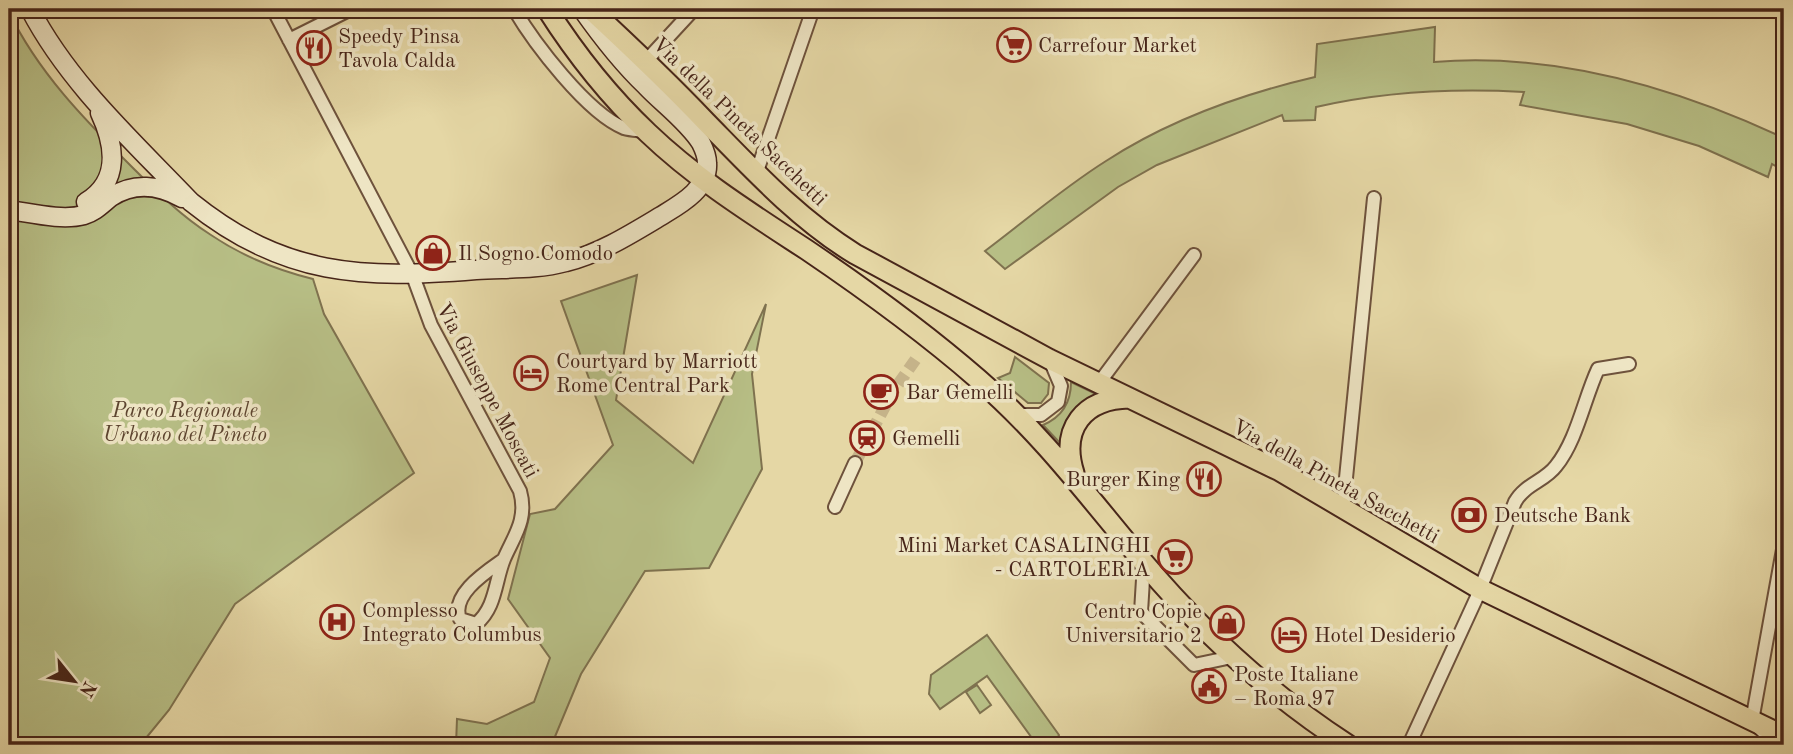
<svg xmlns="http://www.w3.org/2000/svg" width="1793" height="754" viewBox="0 0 1793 754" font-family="'Old Standard TT',serif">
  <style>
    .green { fill: #b7be85; stroke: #7f724f; stroke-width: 2 }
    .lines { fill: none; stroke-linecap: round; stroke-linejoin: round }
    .street-tunnel { stroke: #c5b389; stroke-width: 12; stroke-dasharray: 12 6; stroke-linecap: butt }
    .street-casing { stroke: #6e523c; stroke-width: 16 }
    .secondary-casing { stroke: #472519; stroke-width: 21 }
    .primary-casing { stroke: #472519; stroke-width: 23 }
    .street { stroke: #eee5c4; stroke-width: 12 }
    .secondary { stroke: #eee5c4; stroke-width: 18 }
    .primary { stroke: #e5d7a5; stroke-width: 19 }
    .labels { text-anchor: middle; stroke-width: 7; stroke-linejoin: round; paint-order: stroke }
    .poi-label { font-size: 21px; fill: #472519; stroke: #eee5c4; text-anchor: start }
    .street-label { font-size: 21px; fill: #472519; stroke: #eee5c4 }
    .park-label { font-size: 21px; font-style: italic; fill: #5d442f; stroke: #eee5c4 }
  </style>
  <rect width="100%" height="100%" fill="#e5d7a5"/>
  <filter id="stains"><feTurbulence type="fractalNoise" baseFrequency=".00286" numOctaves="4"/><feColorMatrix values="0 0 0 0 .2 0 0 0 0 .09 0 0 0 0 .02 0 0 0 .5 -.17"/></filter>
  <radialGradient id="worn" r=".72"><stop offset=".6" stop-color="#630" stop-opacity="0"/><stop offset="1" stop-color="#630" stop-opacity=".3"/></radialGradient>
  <path class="green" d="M9 12C38 72 84 119 131 166 156 191 181 216 211 235 242 256 277 270 313 279L324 314 414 473 235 604 169 710 146 738 145 745H9Z
    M1435 27 1434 62C1556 52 1675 87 1784 138V171L1772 164 1768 177 1699 146 1627 124 1520 105 1524 92C1453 88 1386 91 1316 107L1315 120 1284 121 1282 115 1157 165 1118 187 1005 269 985 251C1025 221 1063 188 1106 161 1169 120 1242 94 1315 77L1317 44Z
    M637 275 616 400 693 463 766 304 752 374 762 469 709 568 645 571 581 674 554 739 570 745H456L457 719 487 724 534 702 550 658 508 599 530 514 555 509 613 445 561 301Z
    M1015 357 1049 383 1048 394 1041 403H1028L998 378 1010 373Z
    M1071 382 1096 394C1077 406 1064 417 1060 443L1043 425C1062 417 1071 402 1071 382Z
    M987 635 1059 735 1054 745H1037L987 676 940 709 929 694 931 675Z
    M977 685 991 705 980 713 966 692Z"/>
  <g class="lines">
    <path class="street-tunnel" d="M855 463 892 393 918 356"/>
    <g class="street-casing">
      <path id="street" d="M273 9 413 276 431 325 520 491C528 519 514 536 504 559 495 581 496 608 476 624L460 619C450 595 486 572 503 560
        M514 9C534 43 587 113 624 128 631 130 638 130 645 131
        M289 40 351 9
        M646 61 694 9
        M756 174 813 9
        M1099 383 1194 255
        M1018 415H1041L1058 402 1061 386 1050 360
        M835 507 855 463
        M1343 508 1374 198
        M1144 563 1141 612 1194 665 1232 657
        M1409 745 1476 599 1515 502C1525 484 1545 481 1556 466 1577 440 1584 399 1598 369L1629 364
        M1777 745 1752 721 1784 544"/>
    </g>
    <g class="secondary-casing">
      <path id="secondary" d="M30 9C69 84 134 142 191 202 284 277 363 279 476 270 505 268 537 270 566 262 599 254 631 234 661 216 679 205 709 189 707 163 707 156 704 149 701 143 688 122 663 104 646 86 622 63 601 36 582 9
        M86 202C121 181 115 145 100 113
        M9 210C31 213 62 221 84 215 95 212 102 204 111 197 134 182 159 185 182 198"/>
    </g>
    <g class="primary-casing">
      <path id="primary" d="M547 9C575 53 610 97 648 133 696 179 752 214 807 250 866 290 924 332 978 379 1042 434 1090 499 1144 563 1203 633 1271 695 1348 745
        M590 9C630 46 669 83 706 122 753 170 798 219 855 254L1049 359 1280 471 1480 589 1784 736
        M1074 473C1060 428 1084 399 1129 398"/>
    </g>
    <use href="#street" class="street"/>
    <use href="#secondary" class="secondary"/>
    <use href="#primary" class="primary"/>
  </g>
  <defs>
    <g id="supermarket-ring" transform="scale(1.75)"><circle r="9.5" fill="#eee5c4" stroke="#8f2418" stroke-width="1.5"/><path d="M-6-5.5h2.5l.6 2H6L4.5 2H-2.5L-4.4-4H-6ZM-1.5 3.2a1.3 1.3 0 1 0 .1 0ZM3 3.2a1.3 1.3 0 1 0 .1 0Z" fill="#8f2418"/></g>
    <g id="restaurant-ring" transform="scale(1.75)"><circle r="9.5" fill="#eee5c4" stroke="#8f2418" stroke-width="1.5"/><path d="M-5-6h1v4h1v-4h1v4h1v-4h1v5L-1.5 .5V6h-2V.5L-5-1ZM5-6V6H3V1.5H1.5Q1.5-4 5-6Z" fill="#8f2418"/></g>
    <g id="shop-ring" transform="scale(1.75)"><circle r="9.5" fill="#eee5c4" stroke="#8f2418" stroke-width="1.5"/><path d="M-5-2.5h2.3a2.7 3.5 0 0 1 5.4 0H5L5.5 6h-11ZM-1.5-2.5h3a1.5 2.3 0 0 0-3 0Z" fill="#8f2418"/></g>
    <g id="hotel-ring" transform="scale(1.75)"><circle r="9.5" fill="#eee5c4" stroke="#8f2418" stroke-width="1.5"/><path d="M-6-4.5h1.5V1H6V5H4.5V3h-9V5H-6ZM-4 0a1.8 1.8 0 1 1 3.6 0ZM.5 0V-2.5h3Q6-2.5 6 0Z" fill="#8f2418"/></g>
    <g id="cafe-ring" transform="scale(1.75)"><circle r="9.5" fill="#eee5c4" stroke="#8f2418" stroke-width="1.5"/><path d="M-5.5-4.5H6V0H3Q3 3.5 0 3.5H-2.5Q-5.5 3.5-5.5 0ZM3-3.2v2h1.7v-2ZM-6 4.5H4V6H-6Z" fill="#8f2418"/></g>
    <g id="station-ring" transform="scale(1.75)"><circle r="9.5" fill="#eee5c4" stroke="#8f2418" stroke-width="1.5"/><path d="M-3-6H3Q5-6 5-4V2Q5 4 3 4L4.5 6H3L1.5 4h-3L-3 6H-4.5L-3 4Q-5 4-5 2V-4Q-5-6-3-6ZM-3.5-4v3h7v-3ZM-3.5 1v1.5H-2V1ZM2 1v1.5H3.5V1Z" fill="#8f2418"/></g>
    <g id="bank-ring" transform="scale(1.75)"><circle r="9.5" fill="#eee5c4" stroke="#8f2418" stroke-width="1.5"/><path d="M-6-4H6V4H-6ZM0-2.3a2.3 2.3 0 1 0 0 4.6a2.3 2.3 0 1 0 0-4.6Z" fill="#8f2418"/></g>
    <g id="hospital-ring" transform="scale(1.75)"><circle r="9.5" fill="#eee5c4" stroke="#8f2418" stroke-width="1.5"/><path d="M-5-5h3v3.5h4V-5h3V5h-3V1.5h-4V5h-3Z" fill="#8f2418"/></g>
    <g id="civic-ring" transform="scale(1.75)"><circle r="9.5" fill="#eee5c4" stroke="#8f2418" stroke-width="1.5"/><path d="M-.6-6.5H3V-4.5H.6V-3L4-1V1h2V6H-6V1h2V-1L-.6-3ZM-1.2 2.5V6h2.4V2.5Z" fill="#8f2418"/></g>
  </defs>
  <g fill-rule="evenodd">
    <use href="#supermarket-ring" x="1014" y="45"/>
    <use href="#restaurant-ring" x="314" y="48"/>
    <use href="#shop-ring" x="433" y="253"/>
    <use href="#hotel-ring" x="531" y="373"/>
    <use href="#cafe-ring" x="881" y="392"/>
    <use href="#station-ring" x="867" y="438"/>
    <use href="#restaurant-ring" x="1204" y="479"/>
    <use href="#bank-ring" x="1469" y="515"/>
    <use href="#supermarket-ring" x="1175" y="557"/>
    <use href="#hospital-ring" x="337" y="622"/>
    <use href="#shop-ring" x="1227" y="623"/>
    <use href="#hotel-ring" x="1289" y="635"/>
    <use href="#civic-ring" x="1209" y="686"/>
  </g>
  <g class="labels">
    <g class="poi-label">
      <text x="338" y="43">Speedy Pinsa<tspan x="338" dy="24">Tavola Calda</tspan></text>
      <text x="1038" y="52">Carrefour Market</text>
      <text x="458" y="260">Il Sogno Comodo</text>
      <text x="556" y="368">Courtyard by Marriott<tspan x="556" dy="24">Rome Central Park</tspan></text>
      <text x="906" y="399">Bar Gemelli</text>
      <text x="892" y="445">Gemelli</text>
      <text x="1180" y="486" text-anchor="end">Burger King</text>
      <text x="1494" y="522">Deutsche Bank</text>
      <text x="1150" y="552" text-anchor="end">Mini Market CASALINGHI<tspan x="1150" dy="24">- CARTOLERIA</tspan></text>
      <text x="362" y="617">Complesso<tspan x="362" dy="24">Integrato Columbus</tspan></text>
      <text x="1202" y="618" text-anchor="end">Centro Copie<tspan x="1202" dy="24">Universitario 2</tspan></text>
      <text x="1314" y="642">Hotel Desiderio</text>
      <text x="1234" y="681">Poste Italiane<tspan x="1234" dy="24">– Roma 97</tspan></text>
    </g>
    <g class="street-label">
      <text transform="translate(740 121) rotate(44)" y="7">Via della Pineta Sacchetti</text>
      <text transform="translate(488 390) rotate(62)" y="7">Via Giuseppe Moscati</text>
      <text transform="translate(1336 481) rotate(29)" y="7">Via della Pineta Sacchetti</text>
    </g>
    <g class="park-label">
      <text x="185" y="417">Parco Regionale<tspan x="185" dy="24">Urbano del Pineto</tspan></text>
    </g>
  </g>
  <rect width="1793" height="754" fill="none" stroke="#e5d7a5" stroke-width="35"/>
  <rect x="10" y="10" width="1772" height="733" fill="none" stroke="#472519" stroke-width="3.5"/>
  <rect x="18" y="18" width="1758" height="719" fill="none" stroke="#472519" stroke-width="2"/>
  <g transform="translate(74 681) rotate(120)" stroke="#eee5c4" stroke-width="5" paint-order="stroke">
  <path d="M0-5L12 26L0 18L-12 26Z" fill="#472519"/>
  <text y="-10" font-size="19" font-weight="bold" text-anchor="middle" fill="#472519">N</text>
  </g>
  <rect width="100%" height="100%" filter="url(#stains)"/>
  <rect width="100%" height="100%" fill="url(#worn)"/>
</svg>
